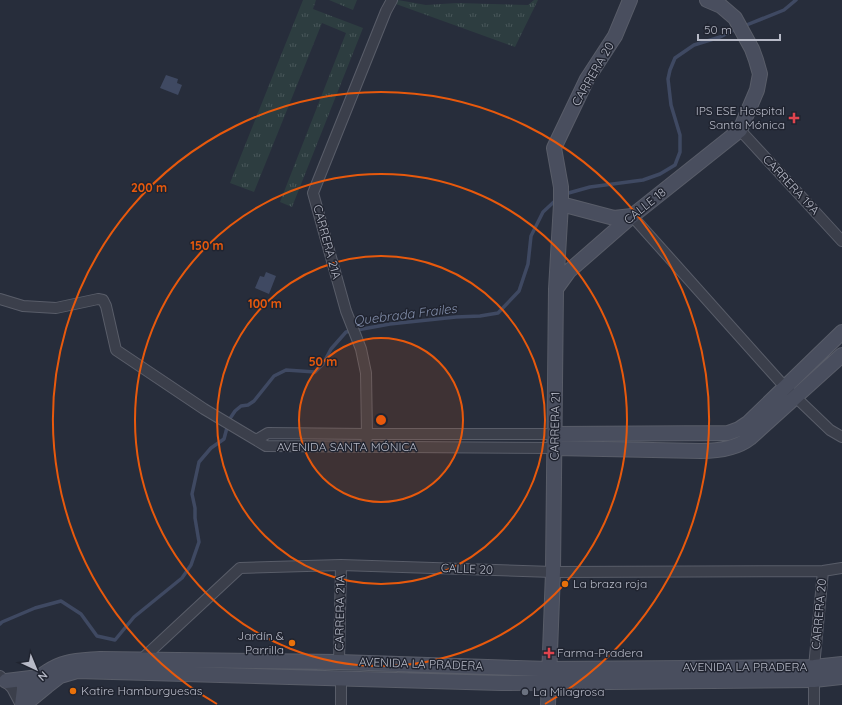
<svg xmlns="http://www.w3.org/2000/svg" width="842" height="705" viewBox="0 0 842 705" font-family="Quicksand,sans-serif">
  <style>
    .grass { fill: url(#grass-tufts) }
    .water { fill: #3f4962 }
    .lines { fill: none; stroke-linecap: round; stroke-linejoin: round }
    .stream { stroke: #3f4962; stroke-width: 3.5 }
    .street-casing { stroke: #595d69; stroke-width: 12 }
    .secondary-casing { stroke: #595d69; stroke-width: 16 }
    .street { stroke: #3b3f4b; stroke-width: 10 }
    .secondary { stroke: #494e5e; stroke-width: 14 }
    .ring { fill: none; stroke: #e8590c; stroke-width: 2 }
    .health-dot { fill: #e0444e; stroke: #202430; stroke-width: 1.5 }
    .food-dot { fill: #e8710a; stroke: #202430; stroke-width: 1.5 }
    .worship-dot { fill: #6b7280; stroke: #202430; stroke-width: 1.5 }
    .labels { text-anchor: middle; stroke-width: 3; stroke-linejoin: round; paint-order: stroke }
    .street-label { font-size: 12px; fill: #b7bac7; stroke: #202430 }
    .poi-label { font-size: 12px; fill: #b7bac7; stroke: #202430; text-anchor: start }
    .water-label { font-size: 13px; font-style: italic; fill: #828eaa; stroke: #202430 }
    .centre { fill: #e8590c; stroke: #202430; stroke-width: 2 }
    .ring-label { font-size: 12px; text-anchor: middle; font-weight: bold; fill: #e8590c; stroke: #202430; stroke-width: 3; stroke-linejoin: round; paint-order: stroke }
  </style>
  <defs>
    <pattern id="grass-tufts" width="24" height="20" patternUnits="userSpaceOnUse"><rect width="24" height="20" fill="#2d3d40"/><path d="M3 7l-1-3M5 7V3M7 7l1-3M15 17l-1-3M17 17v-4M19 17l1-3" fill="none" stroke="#49575a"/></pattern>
  </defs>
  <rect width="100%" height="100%" fill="#272d3b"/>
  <path class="grass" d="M303 0H316L313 9 363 28 292 207 280 202 346 33 322 23 254 192 230 183Z
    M329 0H357L353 10Z
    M398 0 426 5 457 3 528 5 534 0H538L515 47 396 4Z"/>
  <path class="water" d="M166 75 178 79 177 83 182 85 178 95 160 88Z
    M266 272 276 276 269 294 255 288 260 276 264 277Z"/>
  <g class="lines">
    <path class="stream" d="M744 26 784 10 796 0
      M565 194 590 187 643 180 660 174 675 165 680 152V135L671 105 668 79 670 70 675 58 694 45 720 37 738 28
      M0 624 2 622 35 608 61 601 81 614 97 636 115 640 134 617 182 578 191 565 199 542 195 518V508L192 494 199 462 211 448 224 439 229 420 235 411 241 406 248 405 254 401 274 376 286 370 315 372 323 364 331 349 346 332 390 324 456 317 480 316 498 313 519 291 528 264 531 236 543 212 557 199"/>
    <g class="street-casing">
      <path id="street" d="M740 130 842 241
        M632 216 784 386 830 430 842 437
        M0 299 23 306 56 308 98 299 103 300 106 306 116 350 204 409 266 446 555 448
        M256 440 268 433 367 434H555
        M366 447 367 434 366 373 361 349 346 311 313 193 386 11 392 0
        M339 662 341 565
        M142 663V659L240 568 341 565 553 572 823 571 842 568
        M0 676 12 688 21 705
        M341 705V678
        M814 705V667L823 571"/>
    </g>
    <g class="secondary-casing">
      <path id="secondary" d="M561 204 614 218 632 216
        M556 289 569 271 632 216 740 130 757 90 760 74 756 60 752 49 735 18 721 6 707 0
        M555 434 728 433 739 429 748 423 842 332
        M555 448 701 451C718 451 736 449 750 438L842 355
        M6 681 39 677
        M22 705 24 689C36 680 50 667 66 663 77 660 88 660 100 659L339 662 549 669 814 667 842 664
        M24 705 47 686 60 676 77 671 501 683 814 680 842 677
        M548 705 553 572 556 289 561 204V187L554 148 587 79 615 36 630 0"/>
    </g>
    <use href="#street" class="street"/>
    <use href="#secondary" class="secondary"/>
  </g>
  <circle cx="381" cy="420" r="82" fill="#e8590c" fill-opacity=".12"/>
  <g class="ring">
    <circle cx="381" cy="420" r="82"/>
    <circle cx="381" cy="420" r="164"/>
    <circle cx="381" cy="420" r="246"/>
    <path d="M217 704A328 328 0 1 1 545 704"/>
  </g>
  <g class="health-dot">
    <path d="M792 112h4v4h4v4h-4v4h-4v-4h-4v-4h4z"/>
    <path d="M547 647h4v4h4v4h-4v4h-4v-4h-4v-4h4z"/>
  </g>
  <g class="food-dot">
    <circle cx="565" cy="584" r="4"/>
    <circle cx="292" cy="643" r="4"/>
    <circle cx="73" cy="691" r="4"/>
  </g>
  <circle class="worship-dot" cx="525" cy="692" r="4"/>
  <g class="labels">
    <g class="street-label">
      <text transform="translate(593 74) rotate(-60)" y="4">CARRERA 20</text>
      <text transform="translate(791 185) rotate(47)" y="4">CARRERA 19A</text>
      <text transform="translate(645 206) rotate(-39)" y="4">CALLE 18</text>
      <text transform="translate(327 242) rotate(75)" y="4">CARRERA 21A</text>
      <text transform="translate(555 426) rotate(-89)" y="4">CARRERA 21</text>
      <text x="347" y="451">AVENIDA SANTA MÓNICA</text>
      <text transform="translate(467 569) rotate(2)" y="4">CALLE 20</text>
      <text transform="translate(340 613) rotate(-89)" y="4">CARRERA 21A</text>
      <text transform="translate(819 614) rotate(-85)" y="4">CARRERA 20</text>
      <text transform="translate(421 664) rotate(2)" y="4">AVENIDA LA PRADERA</text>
      <text x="745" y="671">AVENIDA LA PRADERA</text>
    </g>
    <g class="poi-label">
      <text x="785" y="115" text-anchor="end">IPS ESE Hospital<tspan x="785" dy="14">Santa Mónica</tspan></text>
      <text x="573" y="588">La braza roja</text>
      <text x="284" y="640" text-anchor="end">Jardín &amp;<tspan x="284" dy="14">Parrilla</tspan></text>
      <text x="557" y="657">Farma-Pradera</text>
      <text x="81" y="695">Katire Hamburguesas</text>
      <text x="533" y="696">La Milagrosa</text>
    </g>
    <g class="water-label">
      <text transform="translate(405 314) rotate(-7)" y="5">Quebrada Frailes</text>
    </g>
  </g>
  <circle cx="381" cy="420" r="6" class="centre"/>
  <g class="ring-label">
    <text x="149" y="192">200 m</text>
    <text x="207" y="250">150 m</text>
    <text x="265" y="308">100 m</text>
    <text x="323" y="366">50 m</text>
  </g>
  <g transform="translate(36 669) rotate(136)" stroke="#202430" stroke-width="3" paint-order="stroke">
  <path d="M0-3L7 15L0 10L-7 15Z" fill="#b7bac7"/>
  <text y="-6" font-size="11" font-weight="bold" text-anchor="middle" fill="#b7bac7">N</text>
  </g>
  <path d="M698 34v6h82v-6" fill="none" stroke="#b7bac7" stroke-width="2"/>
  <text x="704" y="34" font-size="12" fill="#b7bac7" stroke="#202430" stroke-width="3" paint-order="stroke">50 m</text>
</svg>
